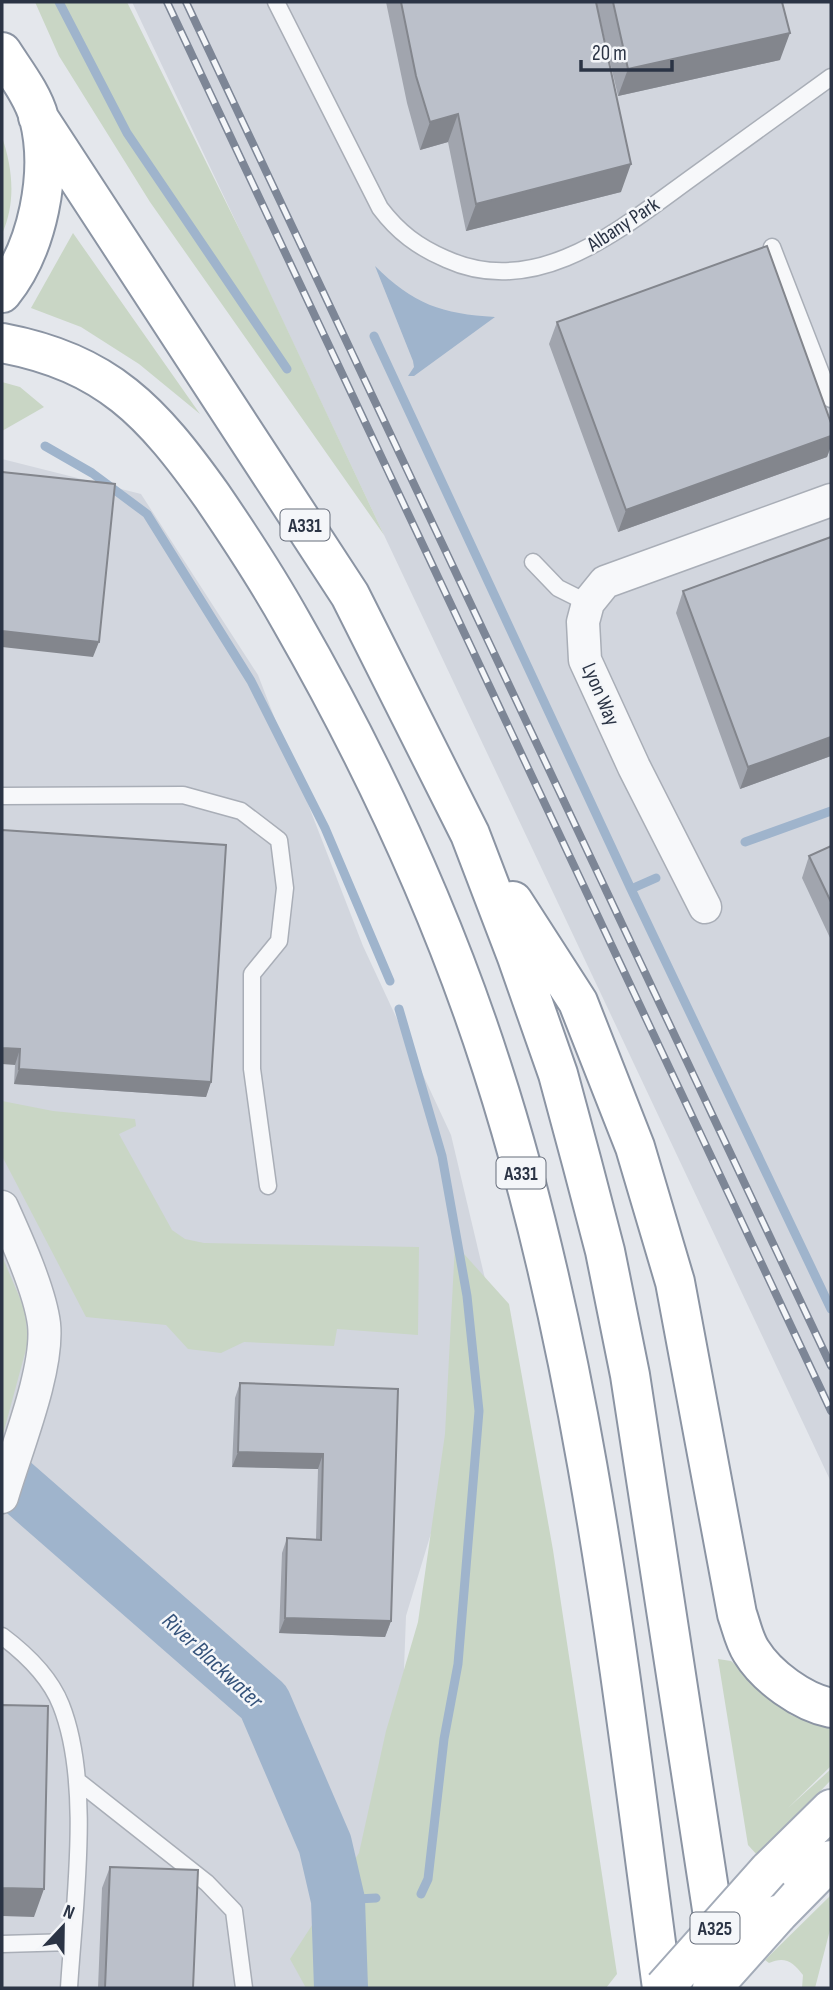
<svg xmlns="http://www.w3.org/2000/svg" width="833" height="1990" viewBox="0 0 833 1990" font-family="'Sofia Sans Condensed',sans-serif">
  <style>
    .built { fill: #d2d6de }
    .green { fill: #c9d6c5 }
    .water { fill: #9fb4cc }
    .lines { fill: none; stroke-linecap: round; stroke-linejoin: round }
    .stream { stroke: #9fb4cc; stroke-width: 9 }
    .river { stroke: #9fb4cc; stroke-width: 54 }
    .lane-casing { stroke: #a9aeb7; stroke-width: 19 }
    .street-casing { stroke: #a9aeb7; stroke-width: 35 }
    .primary-casing { stroke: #a3abb8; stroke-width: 42 }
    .highway-casing { stroke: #8b94a3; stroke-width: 42 }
    .lane { stroke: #f7f8fa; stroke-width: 16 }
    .street { stroke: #f7f8fa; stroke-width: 32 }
    .primary { stroke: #fff; stroke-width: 38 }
    .highway { stroke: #fff; stroke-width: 38 }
    .rail-casing { stroke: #7d8696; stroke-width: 8 }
    .rail { stroke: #f4f6f9; stroke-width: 5; stroke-dasharray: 16; stroke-linecap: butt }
    .primary-bridge-casing { stroke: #a3abb8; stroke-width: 42; stroke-linecap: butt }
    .primary-bridge { stroke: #fff; stroke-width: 38 }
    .wall { fill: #a1a5ae }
    .shaded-wall { fill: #83868d }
    .building { fill: #bbc0ca; stroke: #83868d; stroke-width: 2 }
    .labels { text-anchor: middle; stroke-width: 5; stroke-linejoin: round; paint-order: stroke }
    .shield { fill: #f4f6f9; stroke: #676e7b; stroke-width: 2 }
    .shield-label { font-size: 19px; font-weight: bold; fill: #2b3445 }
    .street-label { font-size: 21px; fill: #2b3445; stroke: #f4f6f9 }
    .water-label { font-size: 23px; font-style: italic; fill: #34527a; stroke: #f4f6f9 }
  </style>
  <rect width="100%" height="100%" fill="#e4e7ec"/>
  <path class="built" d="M132 2H831V1482L610 1013Z
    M2 459 141 494 258 675 363 946 451 1135 495 1321 406 1616 392 1988H2Z"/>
  <path class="green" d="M35 2H127L254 259 384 535 150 202 59 56Z
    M2 137C13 169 16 203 2 234Z
    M73 233 200 414 139 364 81 327 31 308Z
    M2 382 20 387 44 407 2 431Z
    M2 1101 53 1111 135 1119 136 1126 119 1134 172 1230 185 1239 204 1243 419 1247 418 1335 337 1329 334 1346 244 1342 221 1353 188 1349 166 1325 86 1317 2 1156Z
    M455 1244 509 1304 553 1550 617 1974 606 1988H306L290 1959 359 1853 386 1731 418 1622 445 1434Z
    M2 1256 25 1310 28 1342 2 1438Z
    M718 1659 731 1661 791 1715 831 1729V1766L788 1808 831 1769V1780L758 1856 748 1845Z
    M831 1895V1926L815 1988H802L803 1975C793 1962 785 1956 769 1963L765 1960Z"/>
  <path class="water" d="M375 266C413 304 442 314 495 317L414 376H408L414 367 413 361Z"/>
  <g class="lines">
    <path class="stream" d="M59 2 127 133 287 369
      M374 336 631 889 831 1309
      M45 446 92 473 147 514 251 681 325 828 390 981
      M745 842 831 811
      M631 889 656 878
      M399 1009 442 1156 467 1296 479 1411 458 1664 444 1739 428 1879 421 1894
      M338 1900 376 1898"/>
    <path class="river" d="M2 1473 264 1702 325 1844 338 1900 341 1988"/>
    <g class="lane-casing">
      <path id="lane" d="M276 2 380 208C398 232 418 247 446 259 538 301 623 227 694 176 739 143 785 110 831 77
        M772 247 831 399
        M533 562 558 588 588 603
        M2 796 183 795 241 811 279 840 285 888 279 941 252 974V1069L268 1186
        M2 1636C26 1654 50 1677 61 1705 92 1783 74 1905 69 1988
        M79 1782 207 1883 234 1911 244 1988
        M2 1944 72 1942"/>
    </g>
    <g class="street-casing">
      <path id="street" d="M705 907 634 767 585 660 583 622 588 603 605 582 831 500
        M2 1207C16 1238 40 1291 44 1324 49 1370 15 1452 2 1497"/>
    </g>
    <g class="primary-casing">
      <path id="primary" d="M769 1870 831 1809
        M777 1915 831 1860"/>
    </g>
    <g class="highway-casing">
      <path id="highway" d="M2 52C14 71 33 95 39 118 53 173 38 248 2 293
        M38 117 350 595 470 834 517 957 558 1074 582 1163 605 1251 630 1375 719 1955
        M2 343C108 363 152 412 212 496 240 537 267 578 291 621 373 764 442 912 492 1068 587 1362 621 1683 662 1988
        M513 901 578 1002 635 1147 675 1282 737 1614C741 1625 744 1640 751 1651 767 1677 802 1702 831 1708"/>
    </g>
    <use href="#lane" class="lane"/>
    <use href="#street" class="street"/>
    <use href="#primary" class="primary"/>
    <use href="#highway" class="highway"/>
    <g class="rail-casing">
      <path id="rail" d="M167 2 831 1411
        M186 2 831 1366"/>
    </g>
    <use href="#rail" class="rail"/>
    <g class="primary-bridge-casing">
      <path id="primary-bridge" d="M664 1988 769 1870
        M712 1988 777 1915"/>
    </g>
    <use href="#primary-bridge" class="primary-bridge"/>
  </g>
  <path class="wall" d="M386 2H596L621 192 466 231 448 142 420 150 407 103Z
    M596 2H782L780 60 618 96Z
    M557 322 831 423V446L827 457 618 532 549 344Z
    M683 591 831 756 740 789 676 613Z
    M2 830 211 1082 206 1097 14 1084 15 1065Z
    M831 846V940L802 878 809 856Z
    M240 1383 398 1389 391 1621 385 1637 279 1633 282 1553 287 1538 316 1539 318 1469 232 1467 235 1398Z
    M110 1867 193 1988H98L102 1888Z"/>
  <path class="shaded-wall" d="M790 33 780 60 618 96 628 69Z
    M458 114 448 142 420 150 430 122Z
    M631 164 621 192 466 231 476 204Z
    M831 436V446L827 457 618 532 626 510Z
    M2 631 99 642 93 657 2 647Z
    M831 737V756L740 789 748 767Z
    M2 1048 20 1049 15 1065 2 1064Z
    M19 1069 211 1082 206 1097 14 1084Z
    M238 1452 323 1454 318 1469 232 1467Z
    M285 1618 391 1621 385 1637 279 1633Z
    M2 1888 44 1889 34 1917 2 1916Z"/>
  <path class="building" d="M401 2H596L631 164 476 204 458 114 430 122 416 76Z
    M613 2H782L790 33 628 69Z
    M767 246 831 423V436L626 510 557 322Z
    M2 472 115 484 99 642 2 631Z
    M831 537V737L748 767 683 591Z
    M2 830 226 845 211 1082 19 1069 20 1049 2 1048Z
    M831 846V902L809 856Z
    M240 1383 398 1389 391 1621 285 1618 287 1538 321 1540 323 1454 238 1452Z
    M2 1705 48 1706 44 1889 2 1888Z
    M110 1867 198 1870 193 1988H105Z"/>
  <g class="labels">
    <g class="shield">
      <rect x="280.5" y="509.5" width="49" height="31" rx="5"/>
      <rect x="496.5" y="1157.5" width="49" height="31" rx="5"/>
      <rect x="690.5" y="1912.5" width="49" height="31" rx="5"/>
    </g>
    <g class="shield-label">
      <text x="305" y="532">A331</text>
      <text x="521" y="1180">A331</text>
      <text x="715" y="1935">A325</text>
    </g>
    <g class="street-label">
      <text transform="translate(623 224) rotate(-33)" y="7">Albany Park</text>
      <text transform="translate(601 694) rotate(67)" y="7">Lyon Way</text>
    </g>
    <g class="water-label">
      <text transform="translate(213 1660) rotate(43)" y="8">River Blackwater</text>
    </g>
  </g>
  <rect width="833" height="1990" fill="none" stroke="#2b3445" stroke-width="7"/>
  <g transform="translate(63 1927) rotate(22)" stroke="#f4f6f9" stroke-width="5" paint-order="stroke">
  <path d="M0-5L12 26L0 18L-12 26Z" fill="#2b3445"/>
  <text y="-10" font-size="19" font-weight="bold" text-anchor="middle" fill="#2b3445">N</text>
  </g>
  <path d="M581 60v10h91v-10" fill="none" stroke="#2b3445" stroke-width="3.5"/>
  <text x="592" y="60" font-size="21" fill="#2b3445" stroke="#f4f6f9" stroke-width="5" paint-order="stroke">20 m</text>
</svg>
